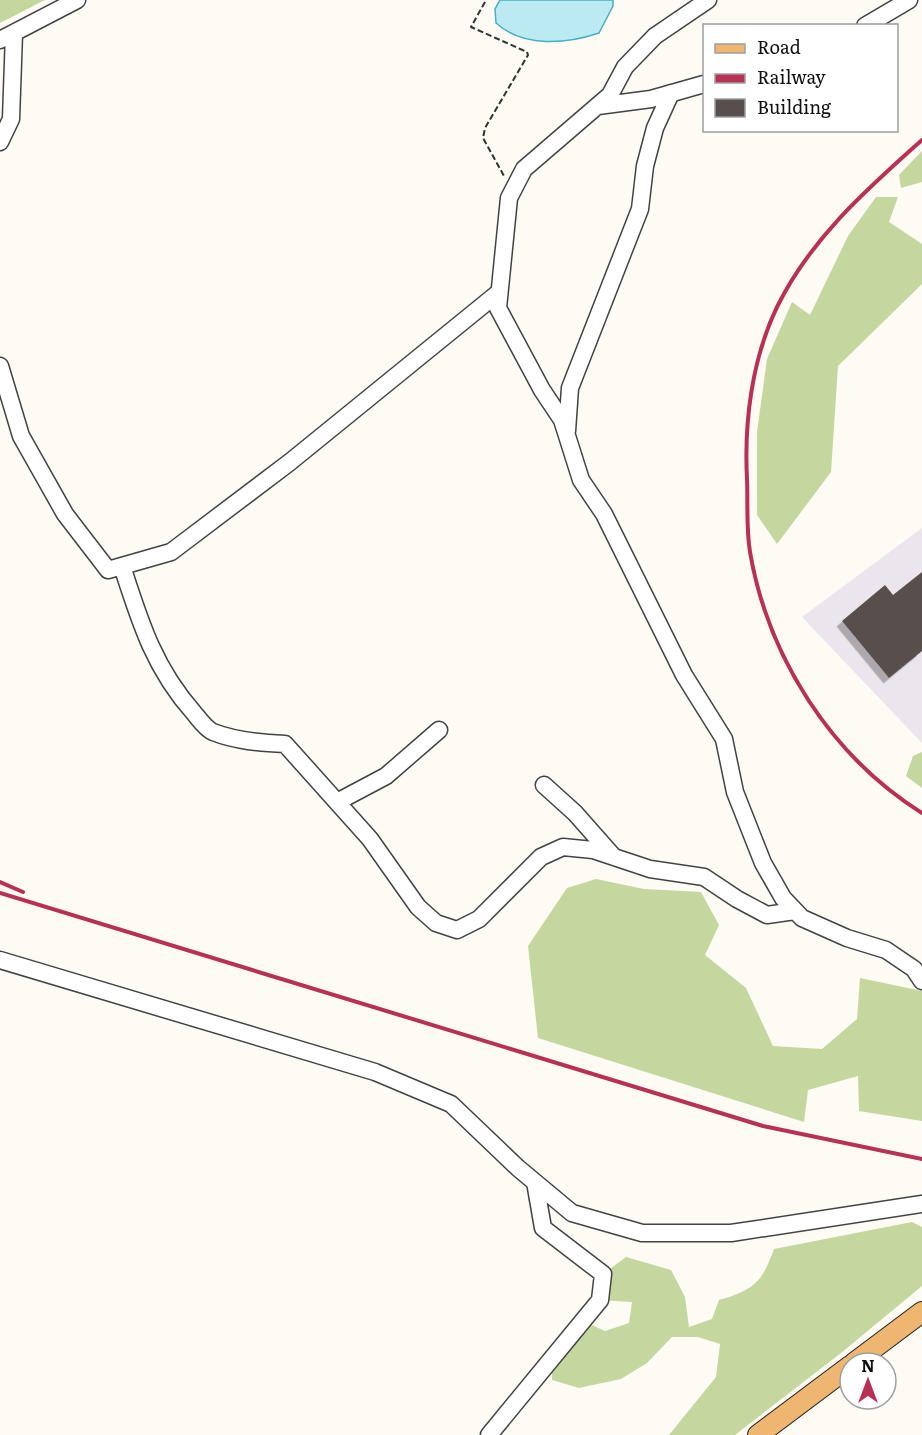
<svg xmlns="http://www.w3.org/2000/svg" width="922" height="1435" viewBox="0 0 922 1435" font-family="Literata,serif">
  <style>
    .industrial { fill: #ebe5ed }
    .forest { fill: #c4d79f }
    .water { fill: #bbeaf3; stroke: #47aec5; stroke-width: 1.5 }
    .building { fill: #584f4d; filter: url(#shadow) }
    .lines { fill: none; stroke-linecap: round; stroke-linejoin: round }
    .minor-casing { stroke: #434343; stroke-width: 19 }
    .major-casing { stroke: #212121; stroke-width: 22 }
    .path { stroke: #323232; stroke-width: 2; stroke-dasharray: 6 3; stroke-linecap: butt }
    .minor { stroke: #fff; stroke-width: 16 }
    .major { stroke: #efb672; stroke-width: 20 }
    .rail { stroke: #b83054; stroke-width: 4 }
  </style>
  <defs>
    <filter id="shadow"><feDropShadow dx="-5.5" dy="5.5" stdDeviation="0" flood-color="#0004"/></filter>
  </defs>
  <rect width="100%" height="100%" fill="#fefaf4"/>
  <path class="industrial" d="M922 528V743L802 617Z"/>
  <path class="forest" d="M0 0H45L0 23Z
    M922 151V182L901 188 899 175Z
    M876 197H898L889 222 922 244V284L838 366 831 472 777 544 757 515V432L767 359 792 302 810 315 848 236Z
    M922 752V788L906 776 913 756Z
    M596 879 644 889 701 892 719 925 705 955 746 988 773 1046 822 1049 857 1019 860 978 922 991V1121L859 1111 858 1076 808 1090 804 1122 538 1038 528 946 567 888Z
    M912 1222 922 1227V1286L841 1353 735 1435H669L716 1377 720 1344 698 1337H672L647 1363 621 1379 579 1388 552 1380V1358L583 1321 605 1331 629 1323 632 1302 600 1300 603 1274 626 1257 671 1270 685 1297 689 1327 712 1319 719 1300C753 1290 762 1283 774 1249Z"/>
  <path class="water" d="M500 0H613V6L599 33C566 44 524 48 496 23L495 9Z"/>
  <path class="building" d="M922 572V651L889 678 842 621 885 585 893 595Z"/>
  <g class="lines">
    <g class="minor-casing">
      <path id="minor" d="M708 0 655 36 625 67 610 95 524 169 509 198 498 308 542 390 562 420 581 480 604 514 684 675 724 739 735 792 763 863 783 898 802 918 847 938 886 950 914 969 922 981
        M865 26 909 0
        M0 40 77 0
        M598 106 651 99 704 84
        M0 142 11 119 14 33
        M0 366 21 436 65 514 108 570 171 552 290 462 498 293
        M567 431 570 388 640 209 645 166 655 128 671 93
        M122 566C140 622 154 668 194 713 199 719 206 729 213 732 236 741 261 743 285 744L370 839 418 907 436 923 457 930 479 919 541 857 563 847 593 850 650 869 704 877 737 899 767 915 795 911
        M544 785 575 813 613 856
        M337 802 386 776 439 730
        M0 960 375 1072 451 1104 518 1168 572 1213 642 1233H731L922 1204
        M489 1435 600 1300 603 1274 543 1228 535 1182"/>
    </g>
    <g class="major-casing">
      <path id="major" d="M854 1363 922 1312
        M758 1435 850 1366"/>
    </g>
    <path class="path" d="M485 2 471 27 527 52 528 55 485 128 483 138 504 176"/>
    <use href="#minor" class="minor"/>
    <use href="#major" class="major"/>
    <path class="rail" d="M922 140C866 190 811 238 777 307 752 359 744 422 747 479 748 503 746 528 750 552 768 657 831 756 922 813
      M0 882 23 892
      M0 893 763 1126 922 1159"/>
  </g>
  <rect x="703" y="24" width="195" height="108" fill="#ffffff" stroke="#9f9f9f" stroke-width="1.5"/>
  <rect x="715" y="44" width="30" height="9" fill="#efb672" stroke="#9f9f9f" stroke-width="1.5"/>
  <text x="757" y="54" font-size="18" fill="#101010">Road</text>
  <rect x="715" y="74" width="30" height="9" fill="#b83054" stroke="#9f9f9f" stroke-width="1.5"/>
  <text x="757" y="84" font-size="18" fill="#101010">Railway</text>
  <rect x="715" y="99" width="30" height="18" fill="#584f4d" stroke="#9f9f9f" stroke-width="1.5"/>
  <text x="757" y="114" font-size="18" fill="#101010">Building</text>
  <g transform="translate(868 1381)"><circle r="28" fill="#ffffff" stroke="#9f9f9f" stroke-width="1.5"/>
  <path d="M0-4.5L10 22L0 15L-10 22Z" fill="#b83054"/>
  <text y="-9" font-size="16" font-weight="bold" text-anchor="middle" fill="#101010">N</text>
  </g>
</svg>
